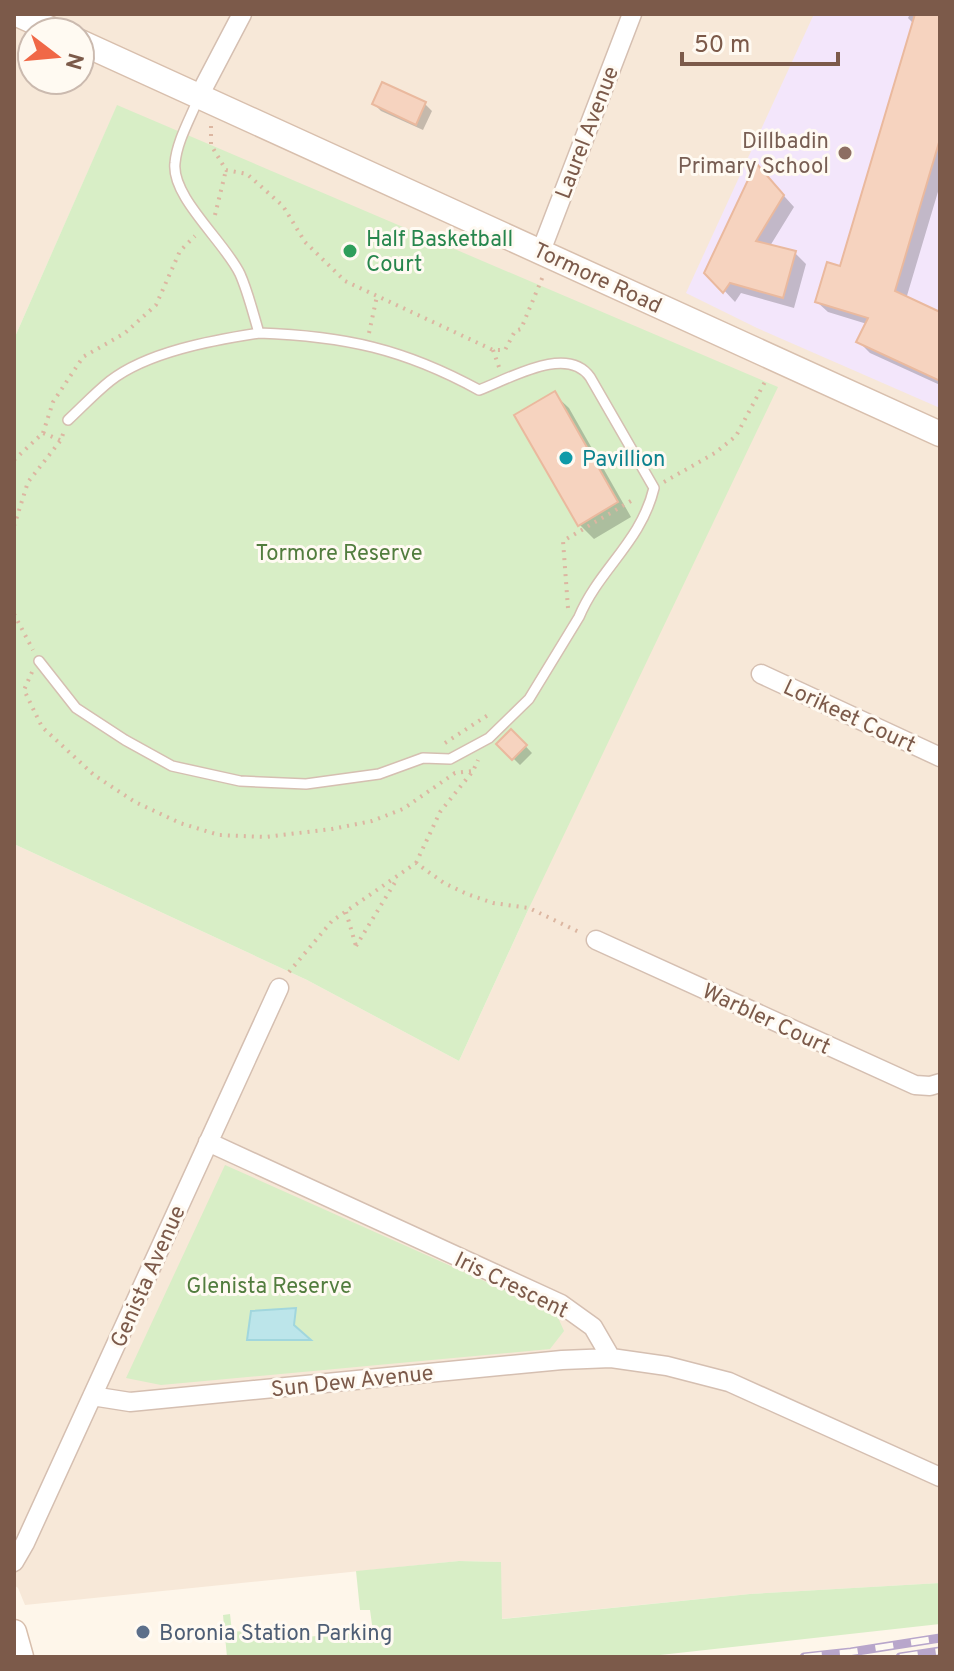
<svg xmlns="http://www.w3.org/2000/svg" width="954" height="1671" viewBox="0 0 954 1671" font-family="Overpass,sans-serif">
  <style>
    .residential { fill: #f7e8d8; fill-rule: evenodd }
    .education { fill: #f3e6fb }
    .green { fill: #d8eec6 }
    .water { fill: #bce5ea; stroke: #a1d6dd; stroke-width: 2 }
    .shadow { fill: #0003 }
    .building { fill: #f6d3bf; stroke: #eab99e; stroke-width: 2 }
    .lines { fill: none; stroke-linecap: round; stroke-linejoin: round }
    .lane-casing { stroke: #d5bfb1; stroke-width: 12 }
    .street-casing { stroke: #d5bfb1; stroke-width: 21 }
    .secondary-casing { stroke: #d8bfad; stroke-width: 27 }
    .path { stroke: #dcb6a1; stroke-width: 4; stroke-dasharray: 2 6; stroke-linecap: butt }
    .lane { stroke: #fff; stroke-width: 9 }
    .street { stroke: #fff; stroke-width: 18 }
    .secondary { stroke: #fff; stroke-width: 24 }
    .rail-casing { stroke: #b8a6cb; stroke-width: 9 }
    .rail { stroke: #fffaf2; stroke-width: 6; stroke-dasharray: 18; stroke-linecap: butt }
    .education-dot { fill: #8d6e63; stroke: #fffaf2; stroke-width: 3 }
    .leisure-dot { fill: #2e9e5b; stroke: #fffaf2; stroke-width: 3 }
    .culture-dot { fill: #0f9aa8; stroke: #fffaf2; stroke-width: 3 }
    .service-dot { fill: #5c6f8a; stroke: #fffaf2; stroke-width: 3 }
    .labels { text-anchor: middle; stroke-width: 6; stroke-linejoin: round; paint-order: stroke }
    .street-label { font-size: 22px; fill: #7c5a4a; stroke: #fffaf2 }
    .education-label { font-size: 22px; fill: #785e54; stroke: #fffaf2; text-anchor: end }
    .leisure-label { font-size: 22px; fill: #27864d; stroke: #fffaf2; text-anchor: start }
    .culture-label { font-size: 22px; fill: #0d838f; stroke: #fffaf2; text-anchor: start }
    .park-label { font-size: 22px; fill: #527d3e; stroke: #fffaf2 }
    .service-label { font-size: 22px; fill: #4e5e75; stroke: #fffaf2; text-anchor: start }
  </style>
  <rect width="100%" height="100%" fill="#fef6ea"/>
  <path class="residential" d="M14 14H940V1583L750 1594 501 1619V1562L459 1561 25 1605 18 1588 14 1585V844L307 980 459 1061 529 908 117 106 14 339ZM32 32H80V80H32Z"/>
  <path class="education" d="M814 14H940V408L757 328 686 293Z"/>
  <path class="green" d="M117 105 778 387 529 908 459 1061 307 980 14 844V339Z
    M225 1165 556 1313 564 1331 550 1349 161 1385 126 1378Z
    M459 1561 501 1562 502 1619 750 1594 940 1583V1624L642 1657H227L223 1615 230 1614 232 1632 274 1628 276 1639 373 1632 370 1610H360L356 1571Z"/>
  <path class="water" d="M296 1308 294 1325 311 1340H247L251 1311Z"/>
  <path class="shadow" d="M910 14H940V185L906 299 940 314V385L870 353 859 342 867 324 828 312 817 302 842 269 914 24 908 18Z
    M374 104H425L432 111 423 130 381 111Z
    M767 177 794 207 770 246 795 253 806 264 794 308 741 293 735 302 707 272Z
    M554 394 569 408 631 517 594 539 579 524Z
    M511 731 532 753 520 765 499 744Z"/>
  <path class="building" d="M915 14H940V139L895 291 940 312V381L856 342 868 318 815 302 827 262 840 266Z
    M382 82 426 102 416 125 372 104Z
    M756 163 784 195 756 241 796 251 783 298 730 283 723 293 704 273Z
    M555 391 618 502 578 526 514 415Z
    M511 729 527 745 512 760 496 744Z"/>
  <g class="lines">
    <g class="lane-casing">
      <path id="lane" d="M68 420C82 407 95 393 110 381 147 352 213 340 259 333
        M39 661 76 708 125 740 172 766 240 781 306 784 379 774 423 758 450 759 489 738 529 699 579 617C599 569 641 542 654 488L590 377C567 344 509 379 479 390 404 349 345 336 259 333 253 313 248 292 240 274 225 242 171 197 175 163 177 141 190 119 198 99"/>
    </g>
    <g class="street-casing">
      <path id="street" d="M199 96 242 14
        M541 251 632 14
        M761 674 940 757
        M596 940 915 1085 930 1086 940 1083
        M208 1142 561 1304 593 1327 611 1358 667 1366 729 1382 940 1477
        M92 1396 130 1402 562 1360 611 1358
        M14 1562 25 1543 279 988"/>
    </g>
    <g class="secondary-casing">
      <path id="secondary" d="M17 14 57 32
        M80 42 940 434
        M14 1632 21 1657"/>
    </g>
    <path class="path" d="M211 126V145L226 170 247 174 283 206 305 242 345 281 493 350H505L515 331 521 329 543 276
      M215 215 226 170
      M369 333 377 296
      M493 350 499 367
      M43 433 53 402 83 357 125 333 156 305 180 251 195 236
      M14 460 43 433 60 440
      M664 482 715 453 736 436 767 378
      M14 526 28 482 61 440 64 431
      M568 608 563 541 636 498
      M14 614 33 650
      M32 672 24 690 42 727 94 775 135 802 180 823 219 835 265 837 332 829 372 821 403 809 455 773 473 771
      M445 743 488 715 491 717
      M416 863 440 812 473 771 478 760
      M346 912 356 946
      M356 946 397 879
      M289 972 332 921 416 863 444 883 467 894 493 903 529 908 579 932"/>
    <use href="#lane" class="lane"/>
    <use href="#street" class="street"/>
    <use href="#secondary" class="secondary"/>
    <g class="rail-casing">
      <path id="rail" d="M804 1657 851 1652 940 1638
        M900 1657 940 1651"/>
    </g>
    <use href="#rail" class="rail"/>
  </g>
  <circle class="education-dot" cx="845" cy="153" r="8"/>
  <circle class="leisure-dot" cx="350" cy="251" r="8"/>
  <circle class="culture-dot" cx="566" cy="458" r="8"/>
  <circle class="service-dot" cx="143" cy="1632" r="8"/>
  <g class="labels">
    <g class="street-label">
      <text transform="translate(586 132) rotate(-69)" y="8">Laurel Avenue</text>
      <text transform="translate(598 277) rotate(25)" y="8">Tormore Road</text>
      <text transform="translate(850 715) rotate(25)" y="8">Lorikeet Court</text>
      <text transform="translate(767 1018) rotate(25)" y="8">Warbler Court</text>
      <text transform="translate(147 1276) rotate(-66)" y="8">Genista Avenue</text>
      <text transform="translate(512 1284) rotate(26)" y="8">Iris Crescent</text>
      <text transform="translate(352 1380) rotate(-6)" y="8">Sun Dew Avenue</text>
    </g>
    <g class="education-label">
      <text x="829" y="148">Dillbadin<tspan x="829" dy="25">Primary School</tspan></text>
    </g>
    <g class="leisure-label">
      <text x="366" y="246">Half Basketball<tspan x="366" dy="25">Court</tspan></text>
    </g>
    <g class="culture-label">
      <text x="582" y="466">Pavillion</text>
    </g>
    <g class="park-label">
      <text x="339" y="560">Tormore Reserve</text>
      <text x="269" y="1293">Glenista Reserve</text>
    </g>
    <g class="service-label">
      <text x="159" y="1640">Boronia Station Parking</text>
    </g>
  </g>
  <rect width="954" height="1671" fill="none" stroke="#7c5a4a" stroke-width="32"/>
  <g transform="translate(56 56) rotate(106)"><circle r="38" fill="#fffaf2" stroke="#cbbaaf" stroke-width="2"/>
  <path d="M0-6L14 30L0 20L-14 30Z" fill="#f06847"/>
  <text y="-12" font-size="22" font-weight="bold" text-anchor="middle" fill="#7c5a4a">N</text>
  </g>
  <path d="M682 52v12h156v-12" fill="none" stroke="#7c5a4a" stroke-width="4"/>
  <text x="694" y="52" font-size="24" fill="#7c5a4a" stroke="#fffaf2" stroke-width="6" paint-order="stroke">50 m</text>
</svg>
